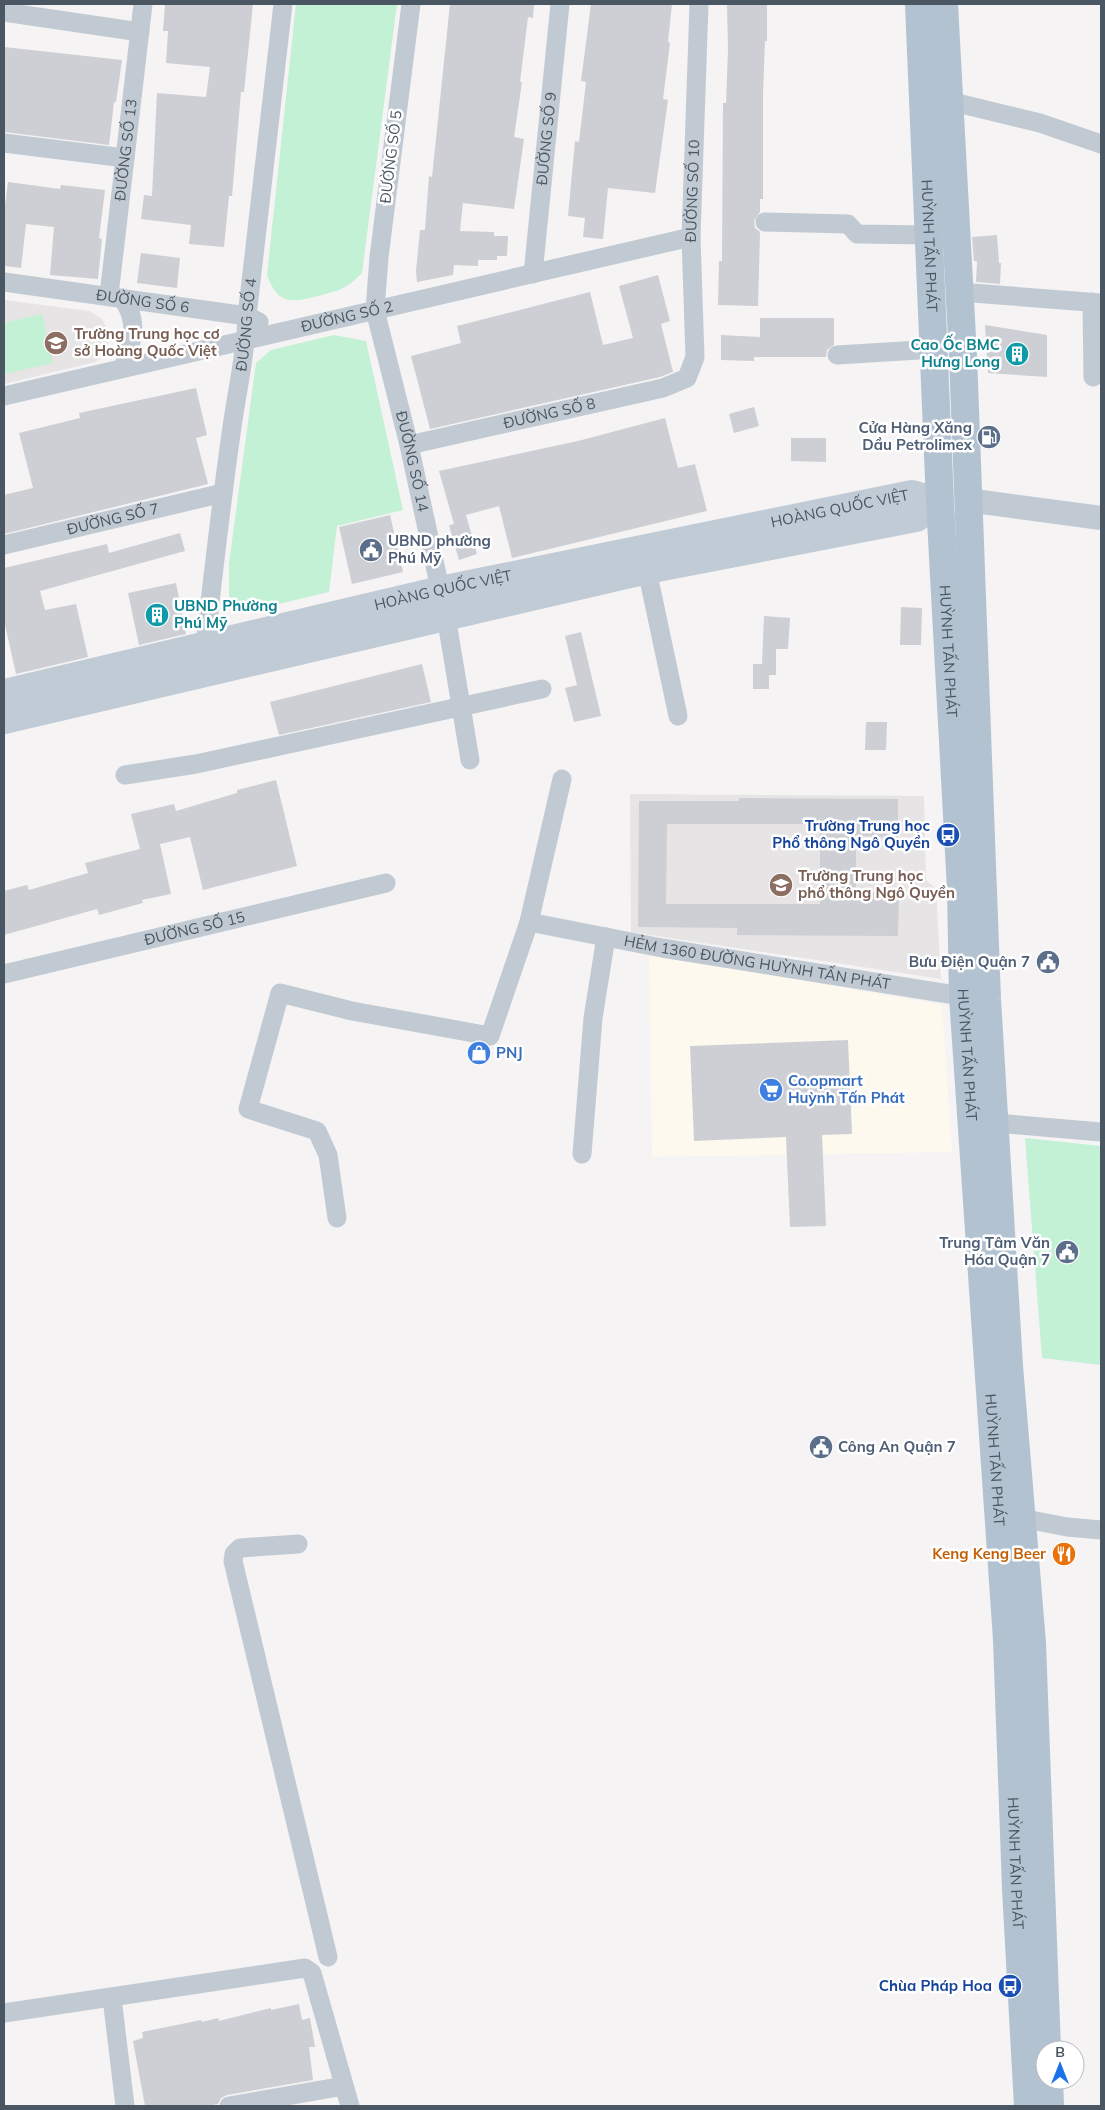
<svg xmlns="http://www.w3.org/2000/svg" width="1105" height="2110" viewBox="0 0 1105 2110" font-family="Mulish,sans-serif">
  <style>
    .commercial { fill: #fdf9ef }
    .education { fill: #e6e4e5 }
    .green { fill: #c3f1d5 }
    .building { fill: #cdcfd5; fill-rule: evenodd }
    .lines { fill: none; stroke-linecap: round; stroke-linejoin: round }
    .minor { stroke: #c1cad2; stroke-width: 19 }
    .tertiary { stroke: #c1cad2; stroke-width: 24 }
    .secondary { stroke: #c1cbd6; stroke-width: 28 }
    .primary { stroke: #b3c2d1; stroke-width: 28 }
    .labels { text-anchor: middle; stroke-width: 5; stroke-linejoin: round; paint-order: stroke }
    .street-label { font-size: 15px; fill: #4a5661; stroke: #fff }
    .education-label { font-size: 15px; font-weight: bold; fill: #785e54; stroke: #fff; text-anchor: start }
    .culture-label { font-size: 15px; font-weight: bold; fill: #0d838f; stroke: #fff; text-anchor: end }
    .service-label { font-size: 15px; font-weight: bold; fill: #4e5e75; stroke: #fff; text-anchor: end }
    .transit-label { font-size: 15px; font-weight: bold; fill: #164399; stroke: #fff; text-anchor: end }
    .shop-label { font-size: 15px; font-weight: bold; fill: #366cbe; stroke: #fff; text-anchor: start }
    .food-label { font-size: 15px; font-weight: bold; fill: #c56008; stroke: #fff; text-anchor: end }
  </style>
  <rect width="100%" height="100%" fill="#f5f3f3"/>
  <path class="commercial" d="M649 953 942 1005 952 1152 652 1157Z"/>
  <path class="education" d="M4 300 89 311 102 319 107 329 108 348 104 356 95 362 4 384Z
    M630 794 924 796 926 880 936 889 941 979 631 932Z"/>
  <path class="green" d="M296 4H397L362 273C345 290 340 290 318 296 291 303 278 305 267 275Z
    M42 314 53 363 4 374V323Z
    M334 335 366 341 403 510 337 526 329 592 244 612 229 596V563L256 363 271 350Z
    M1025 1138 1101 1146V1365L1042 1358Z"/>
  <path class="building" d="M165 4H253L244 92H241L232 196H229L224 247 189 244 191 225 141 219 144 195 152 196 157 93 206 97 210 67 166 63 168 31H163Z
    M450 4H534L533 18 528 17 520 82H522L514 137 524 139 514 209 463 203 460 231 494 232V236H508L507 256H497V260H478V266L454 265 453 275 417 282 416 271 420 230H425L429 176 432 177Z
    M591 4H672L668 42 670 43 663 99 668 100 655 193 608 188 603 239 583 237 585 218 568 216 575 141 579 142 586 82 581 81Z
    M727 4H767V41H765L763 93V199H760V212L754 221 755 228 760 232 758 306 718 305 719 261H722L723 103H726L728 50Z
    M4 47 122 60 116 102H114L109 145 4 132Z
    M8 182 60 189 61 185 105 190 99 238 102 239 98 279 50 275 54 227 26 224 21 268 4 266V214Z
    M997 235 999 263H1001L1000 284 976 282 977 261H974L972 237Z
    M141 253 180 258 177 288 137 283Z
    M658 275 670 321 661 324 673 372 660 377 430 429 411 356 461 343 457 326 590 292 603 345 633 338 619 286Z
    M760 318H834V345L827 350 826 357H754V361L721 360V335L760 337Z
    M985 325 1047 335V377L988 373Z
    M196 388 207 435 196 438 208 484 4 534V495L33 488 19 433 80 418 79 413Z
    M754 407 759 426 734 433 729 414Z
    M665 418 678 468 695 464 707 511 512 558 499 506 466 515 477 554 459 560 449 525 454 524 439 471 578 441Z
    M791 438H826V462L791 461Z
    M390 515 403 572 352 584 339 527Z
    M180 533 185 551 40 591 45 610 76 604 88 657 16 674 4 620V568L107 544 109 553Z
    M176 583 186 634 139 645 128 593Z
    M901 607 922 608 921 645H900Z
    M764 616 790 618 788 649H776V675H769V689H753V664H762Z
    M581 632 601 716 574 722 565 688 577 685 565 636Z
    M422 664 431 702 279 735 270 702Z
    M866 722H887L886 750H865Z
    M276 780 297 866 203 890 190 837 160 844 171 894 142 900 143 903 99 915 97 909 4 935V891L27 885 29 890 88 873 85 863 140 849 131 814 174 804 176 811 237 793V790Z
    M739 798 898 799V837L856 836V892H899L898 936 737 935V928L638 927 639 801H739ZM667 824H820V904H666Z
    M848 1040 852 1134 822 1135 826 1226 790 1227 786 1137 694 1141 690 1046Z
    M299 2004 302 2020 310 2018 315 2047H309L313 2080 227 2095 221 2098 218 2104 207 2106H145L133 2041 143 2038 142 2032 201 2020 202 2022 218 2018 219 2021 271 2008V2010Z"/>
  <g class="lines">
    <g class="minor">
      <path id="s1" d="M411 4 379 257 375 310 409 445 446 616 470 760"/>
      <path d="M4 12 140 32"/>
      <path d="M949 101 1040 123 1101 144"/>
      <path d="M4 143 125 158"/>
      <path d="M765 222 848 224 857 234 931 235"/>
      <path id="s2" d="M533 274 560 4"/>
      <path id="s3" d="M4 282 247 316 259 322"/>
      <path d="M959 292 1101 303"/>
      <path id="s4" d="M109 295 143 4"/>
      <path d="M122 298C140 322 132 342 123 368"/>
      <path d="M1092 302 1093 377"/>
      <path d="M837 355 935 349"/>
      <path id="s5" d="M4 396 691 237"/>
      <path id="s6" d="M409 445 663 388 687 378 695 357 691 237 699 4"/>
      <path id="s7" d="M4 545 223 493"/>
      <path d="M647 570 678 716"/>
      <path id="s8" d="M205 646C213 575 221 504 231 434 236 395 246 355 247 316L283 4"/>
      <path d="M125 775 196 764 542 689"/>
      <path id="s9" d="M529 922 662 948 974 998"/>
      <path id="s10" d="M4 974 386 883"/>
      <path d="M996 1123 1101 1132"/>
      <path d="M582 1154 593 1018 606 937"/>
      <path d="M337 1218 328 1155 317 1131 248 1109 280 993 352 1011 490 1036 529 922 562 779"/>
      <path d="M1021 1518 1067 1527 1101 1530"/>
      <path d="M298 1544 240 1548 234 1554 233 1561 328 1957"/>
      <path d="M112 1998 125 2106"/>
      <path d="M4 2013 305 1968 312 1973 350 2106"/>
      <path d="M229 2106 344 2086"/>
    </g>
    <path class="tertiary" d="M967 500 1101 518"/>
    <g class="secondary">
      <path id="s11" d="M4 693 440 590 912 494 940 502"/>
      <path d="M4 720 647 570 916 518 940 502"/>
    </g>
    <g class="primary">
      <path id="s12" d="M919 4 940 502 961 889 963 997 1007 1640 1016 1889 1028 2106"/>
      <path d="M944 4 963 356 987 999 1009 1366 1032 1643 1047 2050"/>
      <path d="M1049 2080 1050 2106"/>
    </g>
  </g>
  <defs>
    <g id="school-disc" transform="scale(1.25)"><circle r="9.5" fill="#8d6e63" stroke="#fff"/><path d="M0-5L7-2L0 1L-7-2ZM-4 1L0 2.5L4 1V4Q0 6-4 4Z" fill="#fff"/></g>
    <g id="building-disc" transform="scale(1.25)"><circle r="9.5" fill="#0f9aa8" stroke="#fff"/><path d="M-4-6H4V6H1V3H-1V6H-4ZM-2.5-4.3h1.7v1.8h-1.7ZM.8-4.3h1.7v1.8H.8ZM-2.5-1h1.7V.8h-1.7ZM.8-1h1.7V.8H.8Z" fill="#fff"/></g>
    <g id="fuel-disc" transform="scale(1.25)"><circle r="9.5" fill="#5c6f8a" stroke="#fff"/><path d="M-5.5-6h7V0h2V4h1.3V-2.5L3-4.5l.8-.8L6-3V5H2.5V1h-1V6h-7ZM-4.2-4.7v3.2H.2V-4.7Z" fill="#fff"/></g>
    <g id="civic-disc" transform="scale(1.25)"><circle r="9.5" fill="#5c6f8a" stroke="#fff"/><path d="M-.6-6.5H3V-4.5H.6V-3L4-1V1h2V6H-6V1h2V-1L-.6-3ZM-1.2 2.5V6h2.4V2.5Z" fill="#fff"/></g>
    <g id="bus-disc" transform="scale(1.25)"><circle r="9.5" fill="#1a4fb4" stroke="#fff"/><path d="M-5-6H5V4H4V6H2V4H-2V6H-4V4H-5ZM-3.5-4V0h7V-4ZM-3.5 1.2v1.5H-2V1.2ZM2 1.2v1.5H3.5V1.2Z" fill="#fff"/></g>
    <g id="shop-disc" transform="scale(1.25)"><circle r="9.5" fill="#3f7fe0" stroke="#fff"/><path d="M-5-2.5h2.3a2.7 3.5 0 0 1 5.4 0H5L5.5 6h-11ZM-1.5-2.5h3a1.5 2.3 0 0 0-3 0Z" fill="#fff"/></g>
    <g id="supermarket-disc" transform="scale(1.25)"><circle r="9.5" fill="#3f7fe0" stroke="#fff"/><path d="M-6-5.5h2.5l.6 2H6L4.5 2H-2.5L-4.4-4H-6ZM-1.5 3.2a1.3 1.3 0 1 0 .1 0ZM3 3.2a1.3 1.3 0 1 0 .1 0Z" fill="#fff"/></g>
    <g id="restaurant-disc" transform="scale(1.25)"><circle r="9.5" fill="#e8710a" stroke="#fff"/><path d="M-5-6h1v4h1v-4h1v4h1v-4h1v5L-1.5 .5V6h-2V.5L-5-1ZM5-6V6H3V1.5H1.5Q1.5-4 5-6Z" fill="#fff"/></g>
  </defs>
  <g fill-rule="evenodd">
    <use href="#school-disc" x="56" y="343"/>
    <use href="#building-disc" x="1017" y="354"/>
    <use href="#fuel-disc" x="989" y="437"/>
    <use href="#civic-disc" x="371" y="550"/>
    <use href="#building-disc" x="157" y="615"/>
    <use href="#bus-disc" x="948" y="835"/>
    <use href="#school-disc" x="781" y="885"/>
    <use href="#civic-disc" x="1048" y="962"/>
    <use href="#shop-disc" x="479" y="1053"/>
    <use href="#supermarket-disc" x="771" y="1090"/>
    <use href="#civic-disc" x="1067" y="1252"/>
    <use href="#civic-disc" x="821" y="1447"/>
    <use href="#restaurant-disc" x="1064" y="1554"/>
    <use href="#bus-disc" x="1010" y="1986"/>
  </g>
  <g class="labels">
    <g class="street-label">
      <text dy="5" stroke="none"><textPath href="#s2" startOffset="136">ĐƯỜNG SỐ 9</textPath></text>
      <text dy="5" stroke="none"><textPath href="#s4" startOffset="146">ĐƯỜNG SỐ 13</textPath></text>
      <text transform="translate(391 157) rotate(-83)" y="5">ĐƯỜNG SỐ 5</text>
      <text dy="5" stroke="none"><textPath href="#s6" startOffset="475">ĐƯỜNG SỐ 10</textPath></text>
      <text dy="5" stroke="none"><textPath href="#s12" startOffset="242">HUỲNH TẤN PHÁT</textPath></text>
      <text dy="5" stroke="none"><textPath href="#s3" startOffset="140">ĐƯỜNG SỐ 6</textPath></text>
      <text dy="5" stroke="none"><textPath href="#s5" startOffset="352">ĐƯỜNG SỐ 2</textPath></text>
      <text dy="5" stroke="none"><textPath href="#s8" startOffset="324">ĐƯỜNG SỐ 4</textPath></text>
      <text dy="5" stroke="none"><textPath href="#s6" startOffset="144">ĐƯỜNG SỐ 8</textPath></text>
      <text dy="5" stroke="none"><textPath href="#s1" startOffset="464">ĐƯỜNG SỐ 14</textPath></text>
      <text dy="5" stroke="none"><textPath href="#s11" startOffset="856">HOÀNG QUỐC VIỆT</textPath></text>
      <text dy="5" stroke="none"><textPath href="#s7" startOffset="112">ĐƯỜNG SỐ 7</textPath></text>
      <text dy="5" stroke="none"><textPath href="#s11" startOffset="451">HOÀNG QUỐC VIỆT</textPath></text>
      <text dy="5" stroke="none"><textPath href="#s12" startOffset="648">HUỲNH TẤN PHÁT</textPath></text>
      <text dy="5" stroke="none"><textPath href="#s10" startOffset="196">ĐƯỜNG SỐ 15</textPath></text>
      <text dy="5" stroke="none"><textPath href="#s9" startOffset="232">HẺM 1360 ĐƯỜNG HUỲNH TẤN PHÁT</textPath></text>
      <text dy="5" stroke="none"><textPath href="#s12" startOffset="1052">HUỲNH TẤN PHÁT</textPath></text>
      <text dy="5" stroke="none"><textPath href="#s12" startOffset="1458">HUỲNH TẤN PHÁT</textPath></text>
      <text dy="5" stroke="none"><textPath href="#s12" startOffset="1862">HUỲNH TẤN PHÁT</textPath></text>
    </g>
    <g class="education-label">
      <text x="74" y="339">Trường Trung học cơ<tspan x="74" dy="17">sở Hoàng Quốc Việt</tspan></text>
      <text x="798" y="881">Trường Trung học<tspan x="798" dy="17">phổ thông Ngô Quyền</tspan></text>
    </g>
    <g class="culture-label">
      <text x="1000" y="350">Cao Ốc BMC<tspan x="1000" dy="17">Hưng Long</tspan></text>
      <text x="174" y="611" text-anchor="start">UBND Phường<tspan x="174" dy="17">Phú Mỹ</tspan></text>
    </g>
    <g class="service-label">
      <text x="972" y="433">Cửa Hàng Xăng<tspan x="972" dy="17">Dầu Petrolimex</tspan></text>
      <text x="388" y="546" text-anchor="start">UBND phường<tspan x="388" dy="17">Phú Mỹ</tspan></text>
      <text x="1030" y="967">Bưu Điện Quận 7</text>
      <text x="1050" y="1248">Trung Tâm Văn<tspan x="1050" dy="17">Hóa Quận 7</tspan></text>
      <text x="838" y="1452" text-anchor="start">Công An Quận 7</text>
    </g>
    <g class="transit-label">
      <text x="930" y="831">Trường Trung học<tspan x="930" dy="17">Phổ thông Ngô Quyền</tspan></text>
      <text x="992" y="1991">Chùa Pháp Hoa</text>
    </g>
    <g class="shop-label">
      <text x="496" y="1058">PNJ</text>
      <text x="788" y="1086">Co.opmart<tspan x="788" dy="17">Huỳnh Tấn Phát</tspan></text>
    </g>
    <g class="food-label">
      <text x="1046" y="1559">Keng Keng Beer</text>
    </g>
  </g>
  <rect width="1105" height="2110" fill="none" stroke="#4a5661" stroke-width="10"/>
  <g transform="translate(1060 2065)"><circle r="24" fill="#ffffff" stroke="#b7bbc0"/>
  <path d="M0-4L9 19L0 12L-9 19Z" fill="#1a73e8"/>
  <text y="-8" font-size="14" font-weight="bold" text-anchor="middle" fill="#4a5661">B</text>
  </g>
</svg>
